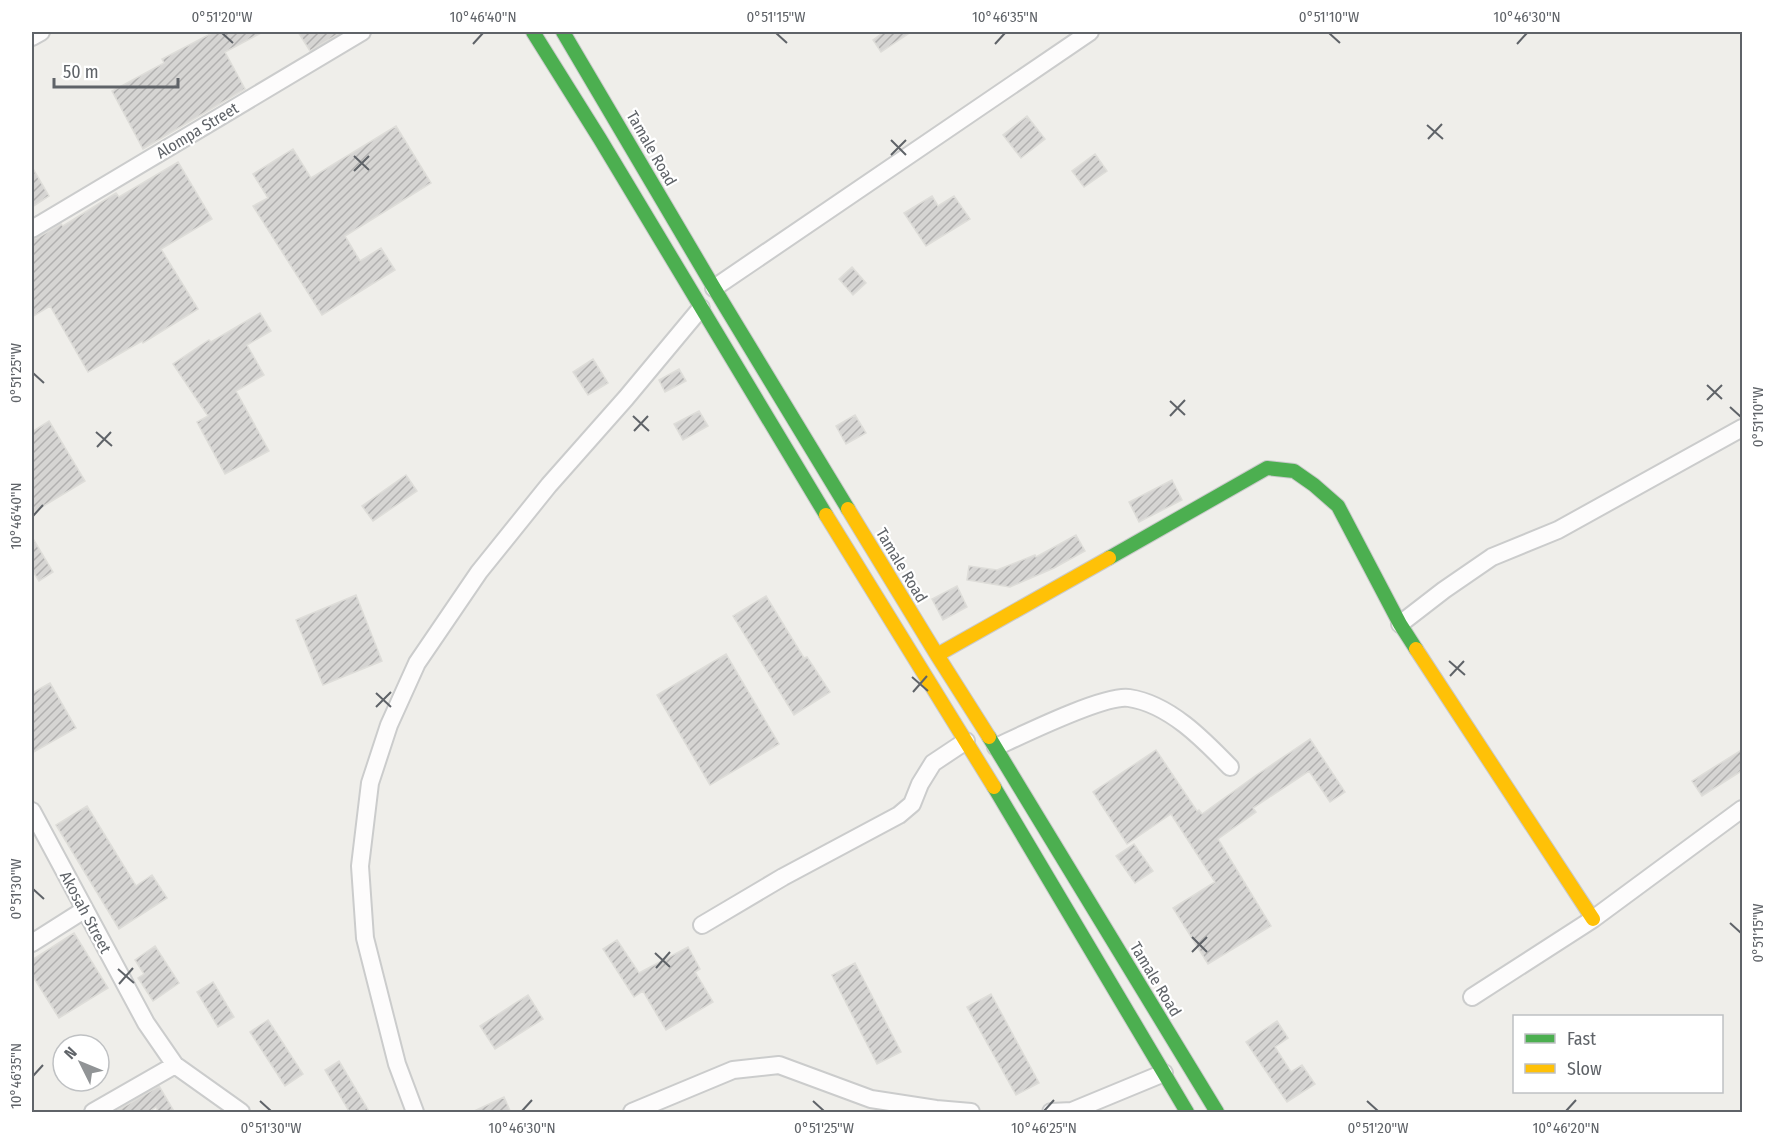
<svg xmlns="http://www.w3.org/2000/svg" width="1774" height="1144" viewBox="0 0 1774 1144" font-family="'Fira Sans Condensed',sans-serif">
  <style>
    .building { fill: url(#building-hatch); stroke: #deddd9; stroke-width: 1.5 }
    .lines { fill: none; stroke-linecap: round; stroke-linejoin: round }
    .street-casing { stroke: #cbcccc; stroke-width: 20 }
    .fast-casing { stroke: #cacacb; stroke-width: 16 }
    .slow-casing { stroke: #cacacb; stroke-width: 16 }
    .street { stroke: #fdfcfc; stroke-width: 16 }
    .fast { stroke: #4caf50; stroke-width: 14 }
    .slow { stroke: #ffc107; stroke-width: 14 }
    .ticks { fill: none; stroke: #5f6368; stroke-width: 2 }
    .labels { text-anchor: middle; stroke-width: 4.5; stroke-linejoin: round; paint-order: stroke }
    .street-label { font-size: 16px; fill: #5f6368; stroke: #fff }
    .neatline { fill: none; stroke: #5f6368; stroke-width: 2 }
    .ticks-label { font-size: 15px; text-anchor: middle; fill: #5f6368 }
  </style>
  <defs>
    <pattern id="building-hatch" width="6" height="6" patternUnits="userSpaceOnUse" patternTransform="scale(1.5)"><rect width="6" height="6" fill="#d6d5d3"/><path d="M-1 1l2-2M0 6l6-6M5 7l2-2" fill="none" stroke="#b1b0af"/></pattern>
  </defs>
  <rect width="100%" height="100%" fill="#efeeea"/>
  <path class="building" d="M214 32H263L225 52 245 89 143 149 112 91 164 63 162 59Z
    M298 32H342L310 51Z
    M884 32H911L881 52 873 40Z
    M1027 116 1045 139 1021 158 1003 135Z
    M396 126 431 183 345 236 360 261 381 248 395 270 322 315 253 206 268 198 253 174 293 149 311 178Z
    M1095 154 1107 171 1084 187 1072 171Z
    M178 162 212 219 161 249 198 309 143 343 142 341 88 372 50 306 32 317V239L37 238 61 224 63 226 116 193 119 197Z
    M32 167 49 196 32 207Z
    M932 196 938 206 954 196 970 219 926 246 904 213Z
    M852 267 866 283 853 295 839 279Z
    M260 313 271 331 247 345 264 375 236 391 269 451 225 474 197 422 208 416 173 364 209 340 211 342Z
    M593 359 608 383 588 395 573 372Z
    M679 369 686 381 665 392 659 380Z
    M699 411 708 426 683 440 674 424Z
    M855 415 866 433 846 444 836 426Z
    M49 421 85 481 32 513V432Z
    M406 475 417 491 373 521 362 506Z
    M1172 480 1182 500 1139 522 1129 502Z
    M1076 535 1085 551 1054 568 1010 587 967 580 969 566 997 570 1035 555 1036 557Z
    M32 537 53 572 39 581 32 570Z
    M957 586 967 607 943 620 932 599Z
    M356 595 382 661 323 685 296 620Z
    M766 596 804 658 807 657 830 692 794 715 733 616Z
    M726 654 779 744 710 785 657 695Z
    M50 683 76 728 32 753V693Z
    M1310 739 1345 792 1330 802 1309 771 1253 808 1256 812 1218 839 1271 926 1208 964 1173 908 1215 882 1171 814 1127 844 1093 792 1156 750 1197 811 1199 810 1202 814 1255 776Z
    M1743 749V770L1702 796 1692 781Z
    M87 806 136 886 152 875 167 898 119 929 56 825Z
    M1134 844 1153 871 1135 883 1116 856Z
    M74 933 108 988 59 1018 32 975V960Z
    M617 940 639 973 688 947 700 969 695 972 713 1002 666 1030 643 991 634 997 603 949Z
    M155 946 179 983 153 1001 138 978 144 974 135 960Z
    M855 963 901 1052 877 1064 832 975Z
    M213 982 234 1017 218 1027 197 992Z
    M991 994 1039 1083 1016 1095 967 1007Z
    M528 995 543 1019 495 1049 480 1026Z
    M268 1020 303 1074 285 1086 250 1032Z
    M1277 1021 1288 1038 1275 1047 1291 1072 1302 1065 1315 1084 1287 1102 1246 1042Z
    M339 1061 370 1113H350L325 1070Z
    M159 1086 175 1113H159L156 1107 147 1113H113Z
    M504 1097 511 1113H470Z"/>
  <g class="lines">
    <g class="street-casing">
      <path id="street" d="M32 37 41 32
        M32 229 362 32
        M714 288 1090 32
        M1400 624 1444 590 1492 557 1558 530 1742 428
        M996 747C1022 735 1105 694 1129 698 1169 704 1203 739 1230 767
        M32 811 146 1023 175 1065 241 1112
        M702 925 783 877 899 815 912 804 920 784 933 763 966 741
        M32 943 84 910
        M1472 997 1593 919 1742 809
        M93 1112 175 1065
        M415 1112 397 1064 365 938 360 866 370 783 389 725 417 663 479 572 549 485 626 398 701 308
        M632 1112 733 1070 779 1065 871 1099 936 1109 971 1112
        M1051 1112 1072 1111 1164 1073"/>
    </g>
    <g class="fast-casing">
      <path id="fast" d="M533 32 600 139 826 515
        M563 32 714 288 848 509
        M1109 558 1267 468 1294 471 1314 485 1338 506 1400 624 1416 649
        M989 737 1217 1112
        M994 787 1187 1112"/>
    </g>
    <g class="slow-casing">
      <path id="slow" d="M848 509 937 655 989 737
        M826 515 994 787
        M1416 649 1593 919
        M937 655 1109 558"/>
    </g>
    <use href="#street" class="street"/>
    <use href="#fast" class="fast"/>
    <use href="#slow" class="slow"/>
  </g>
  <path class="ticks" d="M222 33 233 43M776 33 787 43M1329 33 1340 43M473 44 483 33M995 44 1005 33M1517 44 1527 33M1427 125 1443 139M1428 139 1442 124M891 140 906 155M891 155 906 140M354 156 369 170M354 171 369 156M33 373 44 383M1707 385 1722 399M1707 400 1722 385M1170 401 1185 415M1730 407 1741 417M633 416 649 431M1170 416 1185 400M634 431 648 416M96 432 112 446M97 447 111 432M33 516 43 505M1449 661 1465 675M1450 676 1464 661M912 677 928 691M913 692 927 676M376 693 391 707M376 707 391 692M33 889 44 899M1730 923 1741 933M1192 937 1207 952M1192 952 1207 937M655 953 670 967M656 968 670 952M118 969 134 983M119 984 133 968M33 1076 43 1065M260 1101 271 1111M813 1101 824 1111M1367 1101 1378 1111M522 1111 532 1100M1044 1111 1054 1100M1566 1111 1576 1100"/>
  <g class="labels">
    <g class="street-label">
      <text transform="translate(197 130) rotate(-31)" y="6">Alompa Street</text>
      <text transform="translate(652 148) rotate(60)" y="6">Tamale Road</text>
      <text transform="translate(902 565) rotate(59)" y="6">Tamale Road</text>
      <text transform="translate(86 912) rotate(62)" y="6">Akosah Street</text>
      <text transform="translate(1156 979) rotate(59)" y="6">Tamale Road</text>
    </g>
  </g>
  <rect width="1774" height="1144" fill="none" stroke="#ffffff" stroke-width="66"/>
  <rect x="1513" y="1015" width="210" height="78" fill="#ffffff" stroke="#bfc1c3" stroke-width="1.5"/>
  <rect x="1525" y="1034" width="30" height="9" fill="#4caf50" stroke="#bfc1c3" stroke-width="1.5"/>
  <text x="1567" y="1045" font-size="18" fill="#5f6368">Fast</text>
  <rect x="1525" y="1064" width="30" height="9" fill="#ffc107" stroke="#bfc1c3" stroke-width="1.5"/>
  <text x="1567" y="1075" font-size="18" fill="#5f6368">Slow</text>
  <g transform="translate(81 1063) rotate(313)"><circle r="28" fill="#ffffff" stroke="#bfc1c3" stroke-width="1.5"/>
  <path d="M0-4.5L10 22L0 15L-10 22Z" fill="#919496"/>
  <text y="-9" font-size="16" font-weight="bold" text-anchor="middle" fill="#5f6368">N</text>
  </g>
  <path d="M54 78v9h124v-9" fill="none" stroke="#5f6368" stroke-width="3"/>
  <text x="63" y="78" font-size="18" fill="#5f6368" stroke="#ffffff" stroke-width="4.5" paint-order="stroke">50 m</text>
  <rect x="33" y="33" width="1708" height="1078" class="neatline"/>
  <g class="ticks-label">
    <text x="222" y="22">0°51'20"W</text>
    <text x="483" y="22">10°46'40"N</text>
    <text x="776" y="22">0°51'15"W</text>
    <text x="1005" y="22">10°46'35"N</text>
    <text x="1329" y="22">0°51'10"W</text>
    <text x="1527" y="22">10°46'30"N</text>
    <text transform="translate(16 373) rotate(-90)" y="5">0°51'25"W</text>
    <text transform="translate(1758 417) rotate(-90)" y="5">0°51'10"W</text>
    <text transform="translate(16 516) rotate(-90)" y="5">10°46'40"N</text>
    <text transform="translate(16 889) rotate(-90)" y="5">0°51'30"W</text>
    <text transform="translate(1758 933) rotate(-90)" y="5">0°51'15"W</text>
    <text transform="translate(16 1076) rotate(-90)" y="5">10°46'35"N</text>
    <text x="271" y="1133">0°51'30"W</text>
    <text x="522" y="1133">10°46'30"N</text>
    <text x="824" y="1133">0°51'25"W</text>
    <text x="1044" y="1133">10°46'25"N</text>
    <text x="1378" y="1133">0°51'20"W</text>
    <text x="1566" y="1133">10°46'20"N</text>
  </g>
</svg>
